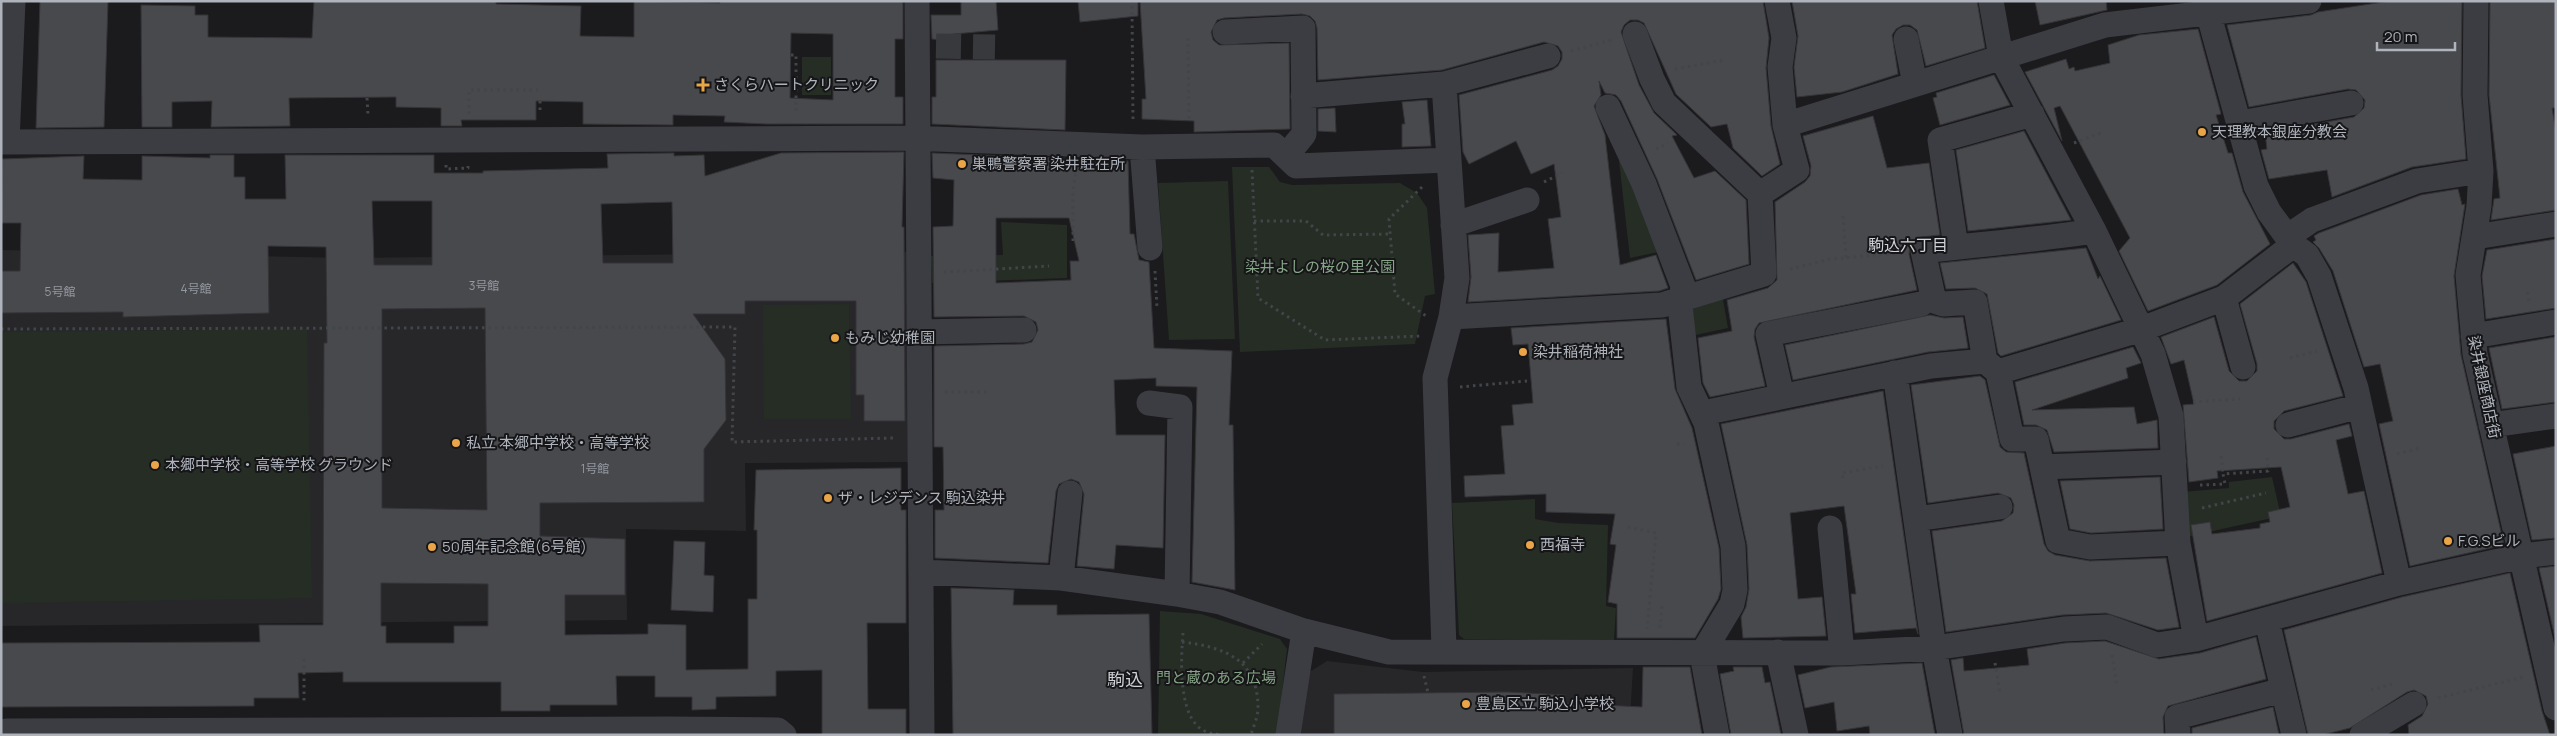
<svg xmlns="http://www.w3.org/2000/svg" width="2557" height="736" viewBox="0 0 2557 736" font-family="Manrope,'Noto Sans JP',sans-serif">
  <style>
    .built { fill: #27272a }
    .green { fill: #252d25 }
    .building { fill: #48494d; stroke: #353539; fill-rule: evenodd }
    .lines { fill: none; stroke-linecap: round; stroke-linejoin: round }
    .minor-tunnel { stroke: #38393d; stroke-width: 25; stroke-dasharray: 25 12; stroke-linecap: butt }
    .path { stroke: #424549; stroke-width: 3; stroke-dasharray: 2.5 4; stroke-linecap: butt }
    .minor { stroke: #3c3d42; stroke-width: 25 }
    .poi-dot { fill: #e9a547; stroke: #161618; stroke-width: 2 }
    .labels { text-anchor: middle; stroke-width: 4; stroke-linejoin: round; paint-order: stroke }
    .number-label { font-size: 12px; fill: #9498a0 }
    .poi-label { font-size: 15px; fill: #aeb3bc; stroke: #161618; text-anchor: start }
    .park-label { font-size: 15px; fill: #87a587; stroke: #161618 }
    .street-label { font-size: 15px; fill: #aeb3bc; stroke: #161618 }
    .neighbourhood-label { font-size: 16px; fill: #cfd2d8; stroke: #161618 }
    .quarter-label { font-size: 18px; fill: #cfd2d8; stroke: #161618 }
  </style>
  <rect width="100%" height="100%" fill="#1b1b1d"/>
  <path class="built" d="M1 250 344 258 911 252V462L745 463 746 531 626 529 627 620 1 626Z
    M1327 661 1423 672 1633 668 1629 735H1297L1306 674Z"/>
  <path class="green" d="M802 57H831V95H802Z
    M1618 152 1663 251 1630 258Z
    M1232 167H1269L1280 182 1292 185 1400 183 1417 193 1427 208 1435 294 1425 296 1415 344 1240 352Z
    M1228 181 1235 339 1169 340 1158 183Z
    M1001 222 1067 225V278L932 283 931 256 1003 255Z
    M1722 294 1728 328 1691 336 1693 301Z
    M849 304 851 419H764L763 305Z
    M307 329 312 598 1 603V332Z
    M2272 477 2281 516 2186 537 2182 492 2229 488V482Z
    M1535 499V519L1558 523 1608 525 1606 606 1616 608 1614 641 1464 639 1459 635 1452 503Z
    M1160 611 1201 614 1280 639 1287 649 1277 735H1158Z"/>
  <path class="building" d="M40 1H108L104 127 36 128Z
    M314 1H496V4L581 6 580 36 634 37V1L720 3V1H903V39H895V97H903V124H766L724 122 725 116 673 115V125L583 124V102L536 101V120H461L462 126H441V108L396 107V97L289 98 290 126 211 127 212 101 172 102V127H142L141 5 195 6V15H208V37L312 38ZM791 33 833 34V100L790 98Z
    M961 1H996L998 30 943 35V40L932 39 931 15H961Z
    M1078 1H1138V16L1080 22Z
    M1140 1H1763L1769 38 1766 68 1771 126 1780 164 1762 176 1733 148 1727 124 1711 127 1676 94 1644 23 1638 20H1630L1624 25 1621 32 1639 85 1654 113 1677 135 1672 136 1694 178 1715 171 1746 200 1749 264 1696 280 1657 179 1621 101 1616 95 1605 93 1599 81 1601 95 1594 106 1605 135 1620 265 1656 255 1668 288 1659 291 1468 302 1471 277 1468 235 1499 233 1498 272 1554 268 1548 219 1561 217 1554 164 1531 174 1516 141 1469 164 1463 152 1459 95 1552 70 1558 66 1562 59V52L1558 46 1544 42 1442 70 1318 80 1317 28 1315 21 1310 16 1302 14 1224 18 1217 20 1211 32 1213 40 1219 45 1289 43 1290 129 1194 132V121L1142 119V99H1146Z
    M1792 1H1977L1985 48 1926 66 1917 30 1910 25H1903L1896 29 1892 35 1898 74 1842 92 1797 97 1794 67 1798 36Z
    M2035 1H2106L2107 10 2040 25Z
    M2390 1H2462L2461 95 2466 159 2412 167 2332 197 2327 170 2269 179 2261 150 2267 149 2265 133 2354 117 2364 108 2365 100 2356 90 2348 89 2249 107 2227 25 2311 15 2318 12Z
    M2490 1H2556V108H2552L2556 132V210L2491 220 2494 199 2500 198 2489 95Z
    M2198 29 2221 114 2216 115 2228 153H2232L2243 192 2270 244 2217 285 2148 311 2119 251 2130 238 2060 106 2054 108 2062 141 2025 72 2066 59 2069 69 2074 67 2075 71 2110 63 2108 45 2139 35Z
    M936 60H1066L1065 130 932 124V97H936Z
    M1994 75 2010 105 1940 125 1933 98 1937 97 1936 93Z
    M1427 100 1431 146 1402 147V124H1405L1402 102Z
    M1335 108 1336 132 1318 131V109Z
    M1873 116 1887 168 1929 163 1940 235 1921 237 1914 240 1910 246 1909 254 1917 290 1759 323 1755 329 1754 337 1765 386 1710 397 1703 383 1698 338 1732 331 1727 300 1768 288 1777 280 1775 202 1805 182 1810 176 1811 166 1803 136Z
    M2024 131 2071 220 1968 231 1956 150Z
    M904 152 902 227H904L905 421H864V395H856V301H745V314H693L725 359 726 420 704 449V502L540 503V536L625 539V595H565V635L648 634V624L686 625V670L748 669V599H757V530H754L756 470 901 468V510H906V623H867L868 709H906V735H822V670L776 671V696L716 697V709L692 710V697H655V676H616L617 705H550V711H501V682H343V672L298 673 299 698H254V706L1 707V643L260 642 259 625H323L324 343H327L326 247 268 246 269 313 123 317V312L1 313V271H20L21 223H1L2 159 84 156 83 179 142 180V156L210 158V155H234V177H245V199H286L285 155H434V173H483V171L608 168 607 154 674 153V156L704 155 705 176 781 153ZM372 201H432V265H374ZM672 202 673 263H603L601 204ZM485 308 487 510 382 508V309ZM381 583 488 584V626H454V643H386V626H381Z
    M932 153 1128 161 1130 234H1134L1139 260 1149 262 1154 348 1232 351 1229 425H1233L1235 590 1192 582 1197 387 1156 386V378L1114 380 1116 435H1165L1163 548 1116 545 1114 569 1077 566 1084 494 1079 482 1071 479 1059 484 1056 491 1048 563 935 558V510H944L943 447H934V346L1024 344 1032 342 1038 330 1036 322 1024 316 934 317 933 227 953 226 954 180 933 178ZM996 218H1069L1079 261H1070L1071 280 996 283Z
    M2458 189 2462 205 2465 204 2454 276 2461 355 2504 545 2410 566 2379 424 2393 421 2380 364 2364 367 2333 271 2319 248 2313 242 2316 240 2314 236 2319 233 2421 195Z
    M2556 239V308L2486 319 2482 276 2487 250Z
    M2086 248 2098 279 2100 276 2121 320 2001 356 1998 353 1987 294 1975 288 1946 289 1940 263Z
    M2293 263 2306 282 2343 396 2284 411 2274 421V429L2284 439H2291L2349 424 2352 436 2336 440 2348 494 2364 491 2382 573 2207 621 2191 525 2210 522 2212 534 2260 528V524L2270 522 2268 512 2290 507 2281 467 2217 471 2218 478 2189 482 2183 405 2194 404 2184 360 2171 364 2161 337 2214 317 2229 371 2239 381H2247L2257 371V364L2240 304Z
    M1930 315 1944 318 1963 317 1968 348 1928 352 1793 380 1785 345Z
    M1666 319 1675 389 1692 428 1719 548 1721 589 1718 599 1695 638H1617V604L1608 602 1616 545 1610 544 1615 514 1546 512V494L1465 497 1464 476 1505 474 1501 426 1514 425 1512 405 1533 403 1528 344 1513 345 1511 328Z
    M2555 337 2556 402 2502 409 2489 348Z
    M2133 347 2141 363 2126 368 2128 378 2032 410 2134 407 2137 424 2157 420 2158 448 2054 452 2047 430 2036 425H2024L2015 382Z
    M1980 376 1985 380 2000 447 2006 452 2024 453 2044 544 2048 551 2055 555 2090 561 2166 558 2179 627 2158 630 2106 613 2062 615 1946 632 1932 531 2002 521 2013 513 2014 505 2011 498 1998 493 1928 503 1911 385Z
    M1883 391 1918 634 1916 628 1855 633 1851 594H1856L1844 506 1790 513 1798 599 1822 597 1826 636 1743 638 1741 617 1746 607 1749 589 1747 545 1721 424Z
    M2556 446V538L2532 540 2513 454Z
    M2160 477 2163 529 2091 533 2070 529 2060 481Z
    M674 541 705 542 704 575 714 576 713 612 671 610Z
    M2556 566V642L2539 568Z
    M2510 573 2542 711 2550 735H2409L2408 725 2422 716 2428 704 2426 696 2414 690 2407 692 2350 728 2322 735H2308L2284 630 2402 597Z
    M951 588 1014 590 1013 605H1057V615L1149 614 1152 735H953Z
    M2256 637 2266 679 2168 706 2163 717 2164 735H1964L1951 660 1963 658 1964 671 2029 665 2027 649 2065 643 2105 641 2159 659 2200 653Z
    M1922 663 1935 735H1870L1869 726 1837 731 1834 702 1805 708 1798 675 1831 667Z
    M1643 667H1690L1702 735H1334V694L1508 692 1565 695V703L1642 707Z
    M1733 667H1762L1765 683 1770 682 1781 735H1731L1720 674 1734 671Z
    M2273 707 2279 735H2192V728Z"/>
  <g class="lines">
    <path class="minor-tunnel" d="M936 46 995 47"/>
    <path class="path" d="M1132 6 1133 121
      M1188 38 1189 121
      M1571 51 1611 40
      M791 55H796V115
      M1675 69 1725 60
      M367 98 368 115
      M540 101V114
      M469 114V90H538
      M2074 143 2103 132
      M1656 149 1668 143
      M446 165V169L468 168V166
      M1252 170 1258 298 1325 340 1421 336
      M1544 182 1562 173
      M1422 187 1389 219 1395 294 1426 316
      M1843 216 1846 258
      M1254 221H1306L1323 235 1391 234
      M1073 241V190L1076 170
      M1790 269 1831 259 1900 253
      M1155 271 1157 308
      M944 272 1049 266
      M2527 292 2529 301
      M1 329 735 327 732 442 895 438
      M2290 358 2317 351
      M1460 387 1527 381
      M945 392H989
      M2193 402 2240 399
      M1677 444 1684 443
      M2397 454 2420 448
      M2221 456 2223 474
      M1843 478 1842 473 1883 466
      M2200 485 2225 484 2223 474 2268 471 2267 455
      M2202 508 2266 493
      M1628 527 1656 533 1647 629
      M1660 628 1662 606
      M1183 633C1181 658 1177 722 1207 732 1212 734 1217 734 1222 735
      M1182 642C1224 647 1258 659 1258 708 1258 717 1253 727 1251 735
      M2112 655 2117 686
      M304 659V704
      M1243 663 1262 644
      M1995 663 2000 692
      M1424 676 1428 693
      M2371 690 2396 683
      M2438 698 2524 677"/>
    <path class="minor" d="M917 1 922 735
      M1991 1 2001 57 2094 231 2153 354 2171 416 2178 543 2196 639
      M2205 1 2256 186 2269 212 2293 245 2307 255 2319 276 2356 388 2399 583
      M2476 1 2475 95 2481 171 2479 206 2468 275 2475 354 2556 708
      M1225 32 1303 28 1304 134 1286 156
      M1635 34 1652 79 1664 103 1760 194
      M1906 39 1915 84
      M1303 96 1444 84
      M1608 107 1644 184 1683 286 1680 306 1689 387 1706 423 1733 546 1735 590 1732 604 1702 654 1717 735
      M2240 123 2351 103
      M1785 125 2105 25 2309 1
      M1 142H7L13 1
      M7 142 911 138 1142 147 1274 145 1296 166 1449 160 1457 278 1451 317 1435 378 1444 650
      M1142 147 1150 248
      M1449 160 1444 84 1548 56
      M1453 225 1527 200
      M2094 231C2037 240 1980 244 1923 251L1934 301 1943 304 1975 302 1985 361 1998 372 2012 439H2036L2058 541 2090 547 2178 543
      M2287 237 2312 220 2417 181 2481 171
      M2475 237 2556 224
      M1956 247 1940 140 2032 114
      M2224 298 2243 367
      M1451 317 1662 305 1764 274 1760 194 1797 170 1785 125 1780 67 1784 38 1777 1
      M919 332 1024 330
      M2473 336 2556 322
      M1998 372 2142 329 2224 298 2293 245
      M1895 373 1934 648 1950 735
      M1782 396 1768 334 1921 304
      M1149 403 1180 407 1177 594
      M1703 413 1931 366 1985 361
      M2288 425 2360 406
      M2491 425 2556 416
      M2042 467 2174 462
      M1916 519 2000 507
      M1830 528 1842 653
      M921 572 1061 578 1177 594 1220 602 1304 631 1389 652 1842 653 1934 648 2064 629 2107 627 2157 645 2196 639 2399 583 2522 556 2556 552
      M1061 578 1070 493
      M2267 621 2294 735
      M1778 652 1796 735
      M6 735V731L669 729 778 730 784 735
      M1288 735 1304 631
      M2178 735 2177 717 2283 690
      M2362 735 2414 704"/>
  </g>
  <g class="poi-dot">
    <path d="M700.5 77.5h5v5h5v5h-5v5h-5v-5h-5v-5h5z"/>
    <circle cx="2202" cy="132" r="5"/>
    <circle cx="962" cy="164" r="5"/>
    <circle cx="835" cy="338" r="5"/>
    <circle cx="1523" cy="352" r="5"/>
    <circle cx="456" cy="443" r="5"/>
    <circle cx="155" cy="465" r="5"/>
    <circle cx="828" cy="498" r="5"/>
    <circle cx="2448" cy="541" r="5"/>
    <circle cx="1530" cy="545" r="5"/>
    <circle cx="432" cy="547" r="5"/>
    <circle cx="1466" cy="704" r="5"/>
  </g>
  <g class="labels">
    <g class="number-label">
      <text x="484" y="290">3号館</text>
      <text x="196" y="293">4号館</text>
      <text x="60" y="296">5号館</text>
      <text x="595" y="473">1号館</text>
    </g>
    <g class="poi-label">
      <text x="714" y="90">さくらハートクリニック</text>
      <text x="2212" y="137">天理教本銀座分教会</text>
      <text x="972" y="169">巣鴨警察署 染井駐在所</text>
      <text x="845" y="343">もみじ幼稚園</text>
      <text x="1533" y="357">染井稲荷神社</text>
      <text x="466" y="448">私立 本郷中学校・高等学校</text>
      <text x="165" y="470">本郷中学校・高等学校 グラウンド</text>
      <text x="838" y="503">ザ・レジデンス 駒込染井</text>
      <text x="2458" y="546">F.G.Sビル</text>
      <text x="1540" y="550">西福寺</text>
      <text x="442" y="552">50周年記念館(6号館)</text>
      <text x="1476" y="709">豊島区立 駒込小学校</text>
    </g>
    <g class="park-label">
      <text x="1320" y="272">染井よしの桜の里公園</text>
      <text x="1216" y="683">門と蔵のある広場</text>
    </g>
    <g class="street-label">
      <text transform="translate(2484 387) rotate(78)" y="5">染井銀座商店街</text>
    </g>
    <g class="neighbourhood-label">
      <text x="1908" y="251">駒込六丁目</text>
    </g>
    <g class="quarter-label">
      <text x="1125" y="686">駒込</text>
    </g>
  </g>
  <rect width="2557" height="736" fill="none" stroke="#aeb3bc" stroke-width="5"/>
  <path d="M2377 42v8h78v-8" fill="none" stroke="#aeb3bc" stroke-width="2.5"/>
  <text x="2384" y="42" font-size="15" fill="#aeb3bc" stroke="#161618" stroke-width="4" paint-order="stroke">20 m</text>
</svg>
